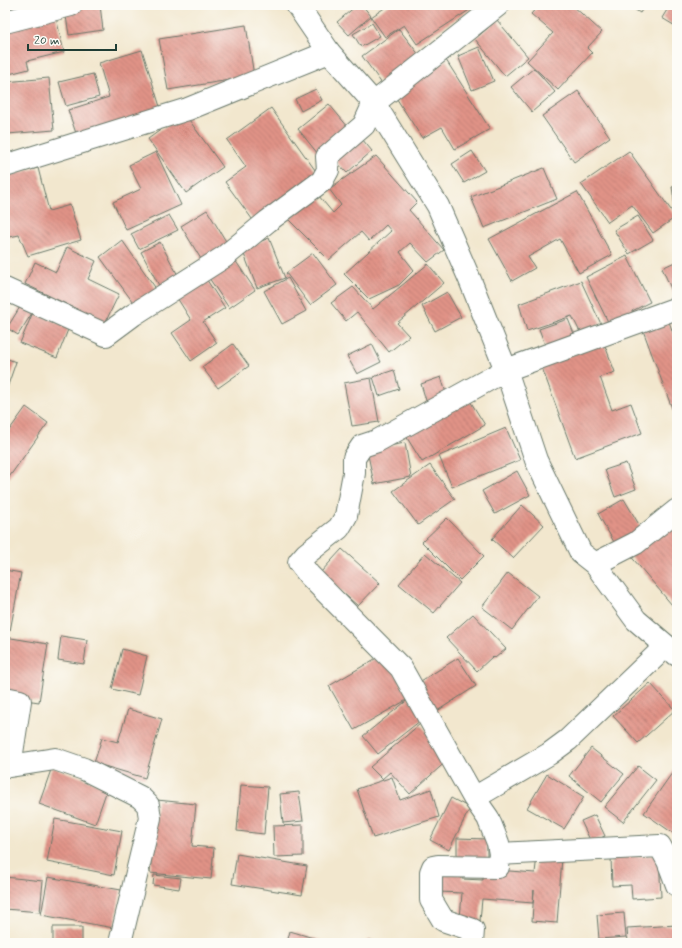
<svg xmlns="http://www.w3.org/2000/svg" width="682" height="948" viewBox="0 0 682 948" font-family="Mynerve,sans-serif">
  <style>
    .building { fill: url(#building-back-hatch) }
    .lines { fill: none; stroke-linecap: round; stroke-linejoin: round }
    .minor-casing { stroke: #69786a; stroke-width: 24 }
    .secondary-casing { stroke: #69786a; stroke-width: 24 }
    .minor { stroke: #fff; stroke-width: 22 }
    .secondary { stroke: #fff; stroke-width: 22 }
  </style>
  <defs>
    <pattern id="building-back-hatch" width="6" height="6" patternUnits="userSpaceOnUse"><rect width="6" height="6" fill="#e19387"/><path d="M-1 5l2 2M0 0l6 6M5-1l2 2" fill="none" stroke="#b6796f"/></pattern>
  </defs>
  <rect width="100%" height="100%" fill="#fdfcf7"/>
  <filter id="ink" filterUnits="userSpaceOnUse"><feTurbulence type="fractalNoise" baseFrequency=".025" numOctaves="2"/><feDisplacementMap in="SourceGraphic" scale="8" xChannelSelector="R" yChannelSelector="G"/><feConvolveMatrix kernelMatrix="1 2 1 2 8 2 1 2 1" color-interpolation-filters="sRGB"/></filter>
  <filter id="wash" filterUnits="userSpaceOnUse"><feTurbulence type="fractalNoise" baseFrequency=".012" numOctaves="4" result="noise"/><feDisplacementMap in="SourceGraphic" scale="16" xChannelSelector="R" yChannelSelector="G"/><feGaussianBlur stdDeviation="0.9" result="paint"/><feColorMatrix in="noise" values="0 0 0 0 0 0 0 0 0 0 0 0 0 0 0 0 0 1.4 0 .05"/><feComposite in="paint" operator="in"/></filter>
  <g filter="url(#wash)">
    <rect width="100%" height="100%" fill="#f2e7ce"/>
    <g id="blocks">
      <path class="building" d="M5 5H20V6L5 8Z
        M100 5 103 30 69 35 65 10Z
        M357 5H362L371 16 349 35 337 22Z
        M389 5H477L417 44 404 25 385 37 371 17Z
        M539 5H572L602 32 587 48 592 53 558 90 527 61 553 33 531 14Z
        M628 5H645L640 13Z
        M670 5H677V27L662 18Z
        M55 13 64 52 27 61 29 69 5 75V24Z
        M497 20 528 57 505 76 475 39Z
        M372 23 380 36 361 47 353 34Z
        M246 25 254 76 168 90 159 39Z
        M399 29 423 60 385 88 362 56Z
        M479 47 494 81 472 90 458 56Z
        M142 50 162 113 78 139 68 110 109 97 99 63Z
        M446 60 490 129 455 149 442 127 422 138 393 93Z
        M534 68 555 92 532 112 511 87Z
        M93 74 99 97 66 106 59 82Z
        M49 78 54 130 8 134 5 104V82Z
        M316 89 322 100 301 111 295 99Z
        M578 91 610 137 574 162 542 116Z
        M329 104 353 133 322 159 298 129Z
        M271 108 320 177 255 223 225 182 246 167 227 140Z
        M184 113 223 167 186 193 148 139Z
        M357 133 372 151 347 173 331 156Z
        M472 151 485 171 464 183 452 164Z
        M629 151 676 217 653 233 632 205 608 222 581 184Z
        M156 152 181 205 126 230 113 202 141 189 129 165Z
        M376 156 417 202 409 210 444 250 428 262 410 243 400 252 414 270 399 285 369 299 344 274 391 231 386 225 369 241 361 232 329 260 289 220 314 196 318 195 333 213 341 205 329 189Z
        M38 168 49 211 70 205 81 240 28 256 19 235 5 238V176Z
        M544 168 557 199 484 228 471 197Z
        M677 186V213H676L672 187Z
        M577 192 612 255 579 273 560 239 528 257 535 268 512 281 489 239Z
        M207 210 230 248 204 264 181 226Z
        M169 215 178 230 139 249 131 234Z
        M638 216 653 240 629 254 614 230Z
        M269 238 285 278 257 288 242 249Z
        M122 240 157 290 135 305 100 257Z
        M160 242 180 279 161 289 141 252Z
        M67 247 96 261 88 279 119 294 105 323 25 284 35 262 56 272Z
        M313 253 337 285 310 305 286 273Z
        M627 256 650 302 632 311 636 318 612 330 586 277Z
        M233 257 255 290 229 308 207 275Z
        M677 261V300H676L662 268Z
        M428 264 444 283 397 323 409 336 389 352 357 312 346 321 331 303 353 287 373 309Z
        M203 274 225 308 203 322 217 343 191 361 172 333 191 320 174 293Z
        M288 278 306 311 282 324 264 291Z
        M581 281 601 324 580 332 572 316 527 331 519 304Z
        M447 292 461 317 435 331 422 306Z
        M23 302 34 310 18 335 7 328Z
        M33 312 69 327 57 358 20 343Z
        M667 316 677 344V410L673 411 641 325Z
        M568 319 577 341 548 353 539 329Z
        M604 343 615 372 600 377 612 410 631 403 642 433 575 458 541 365Z
        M233 344 249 366 218 388 202 367Z
        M372 344 381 362 357 374 347 356Z
        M5 358 16 362 7 388 5 387Z
        M394 370 399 389 379 396 373 377Z
        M441 377 448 399 428 407 421 384Z
        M371 378 379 422 352 426 344 383Z
        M467 396 485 425 422 462 404 433Z
        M26 407 48 423 7 480 5 479V436Z
        M506 428 520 460 452 487 439 456Z
        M405 443 411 477 374 484 367 450Z
        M626 463 636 489 615 497 605 470Z
        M430 465 455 499 418 525 393 491Z
        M517 471 530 495 495 514 482 491Z
        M624 499 644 533 618 549 598 514Z
        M522 505 544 525 513 558 492 539Z
        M677 514V601L672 605 629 554Z
        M447 518 484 556 460 580 422 542Z
        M342 549 380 583 358 606 320 573Z
        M425 553 460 583 434 613 399 584Z
        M5 570 21 573 10 631 5 630Z
        M508 573 538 596 512 630 482 607Z
        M473 614 506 649 495 658 493 656 477 671 446 638Z
        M61 636 87 640 84 664 58 660Z
        M5 637 48 644 39 702 5 697Z
        M122 649 147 656 138 695 112 689Z
        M385 653 410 698 354 730 329 686Z
        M458 658 476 686 434 713 416 684Z
        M650 683 675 710 638 743 613 716Z
        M410 698 425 717 378 754 363 736Z
        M128 709 162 719 145 778 94 763 102 738 118 742Z
        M420 724 450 758 410 794 390 772 382 779 370 767Z
        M591 748 624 774 601 802 569 776Z
        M638 766 656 780 623 822 604 807Z
        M677 766V836L644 813Z
        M52 767 108 787 95 824 39 804Z
        M547 774 584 797 564 829 527 808Z
        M392 777 400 800 431 789 439 817 373 838 357 789Z
        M241 785 268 787 264 834 237 831Z
        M299 792 303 821 283 823 280 794Z
        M451 798 470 808 449 850 430 840Z
        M157 800 196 804 192 846 214 848 211 879 150 873Z
        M595 815 605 836 591 842 581 821Z
        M55 819 122 831 114 875 47 862Z
        M303 825V856L274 857 273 826Z
        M457 838 487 839V865H457Z
        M237 854 307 866 302 895 232 884Z
        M659 855 661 897 632 899 631 885 612 886 611 857Z
        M537 856 562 858 557 923 532 921 534 890 533 903 482 899 480 921 460 919 462 893 439 892 440 873 463 874 462 879 483 880 484 869 535 873Z
        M154 875 181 878 179 889 153 885Z
        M5 877 43 881 40 912 5 909Z
        M48 877 121 890 114 928 41 915Z
        M624 913 626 937 599 939 597 915Z
        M677 925V943H628L627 928Z
        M53 927H82V943H53Z
        M290 931 330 943H287Z
        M368 940 384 942V943H367Z"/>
    </g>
  </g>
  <g filter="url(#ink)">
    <use href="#blocks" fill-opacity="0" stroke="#69786a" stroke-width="1"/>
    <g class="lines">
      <g class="minor-casing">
        <path id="minor" d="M5 22 71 5
          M5 166 188 109 329 52
          M5 289 106 335 133 315 224 257 268 221 322 181 328 170 327 157 364 125 374 103 498 5
          M595 564 636 543 677 510
          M5 698 20 701 10 766 55 759 84 769 140 797 148 805 150 818 120 943
          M474 798 549 754 568 740 666 646
          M500 854 660 846 668 861 677 885
          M472 943 473 930 443 920 431 900V872L433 867 438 866 498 867 500 854 498 843 488 818 474 798 401 668 309 575 299 562 306 554 339 528 346 516 354 473V458L362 446 377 441 506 370 677 308"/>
      </g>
      <g class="secondary-casing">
        <path id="secondary" d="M297 5 329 52 374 103 438 206 470 280 506 370 536 460 581 553 595 564 636 620 677 655"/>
      </g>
      <use href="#minor" class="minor"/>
      <use href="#secondary" class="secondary"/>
    </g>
  </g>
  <rect width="682" height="948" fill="none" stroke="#fdfcf7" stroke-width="20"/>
  <path d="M28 44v6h88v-6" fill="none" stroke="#1f3d34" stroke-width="2"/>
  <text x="34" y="44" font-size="12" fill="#1f3d34" stroke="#fdfcf7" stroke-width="3" paint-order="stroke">20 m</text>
</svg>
